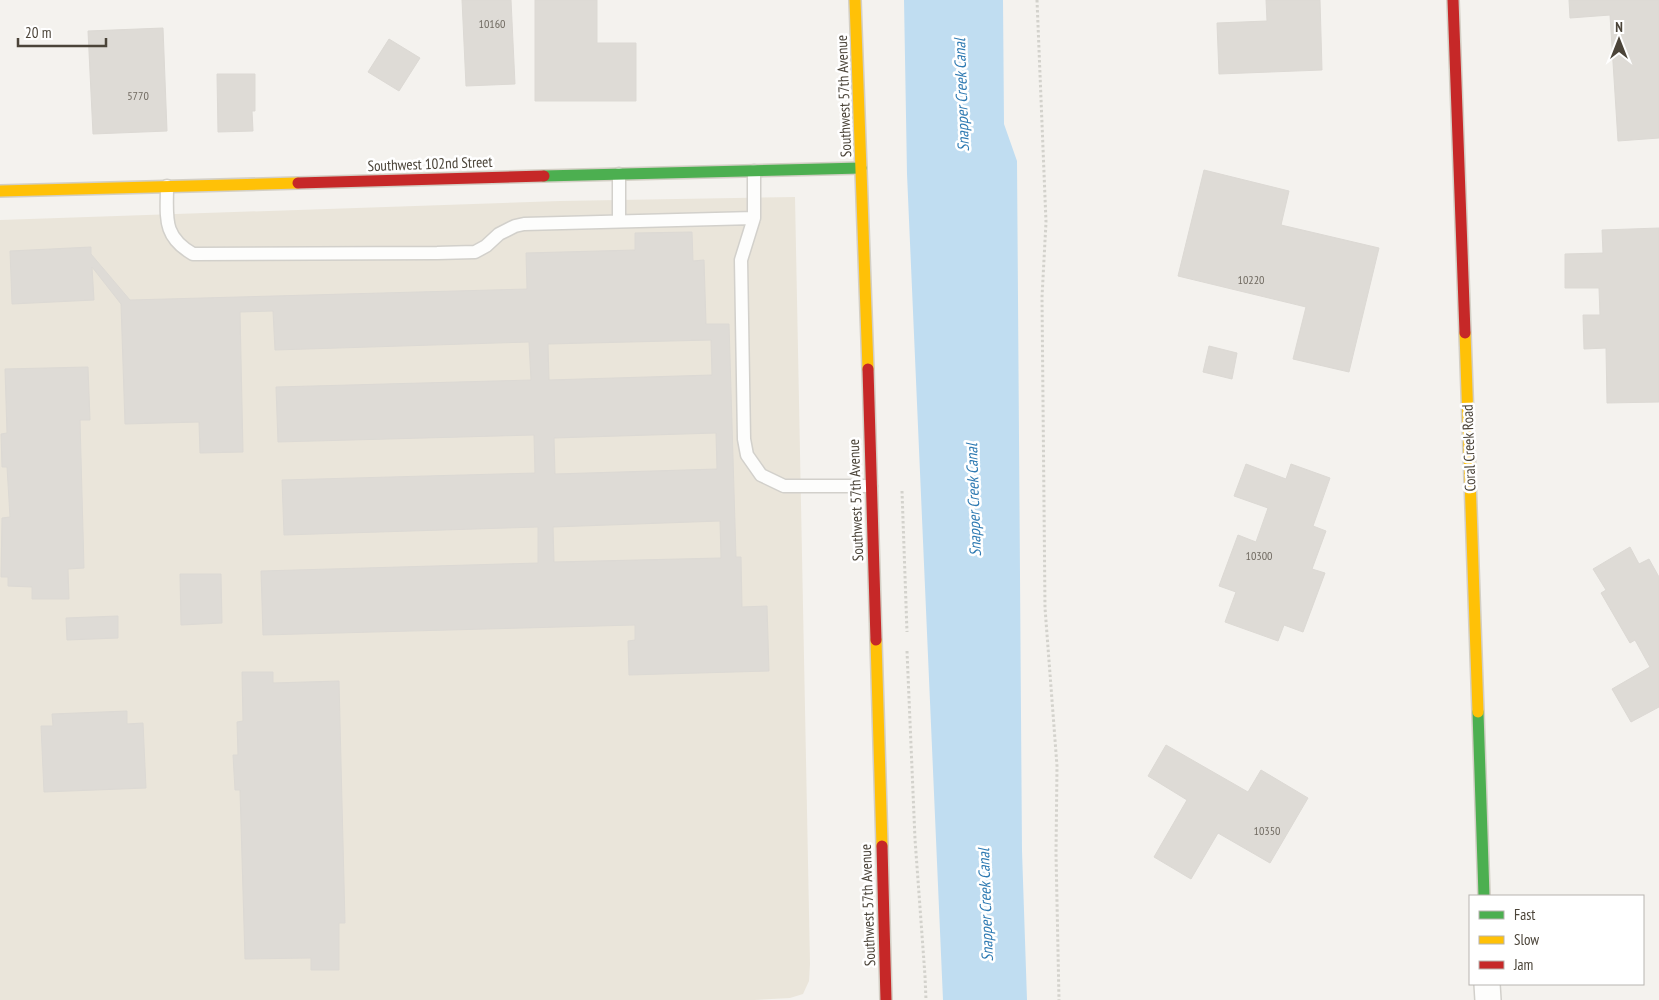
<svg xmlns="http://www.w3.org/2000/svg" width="1659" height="1000" viewBox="0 0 1659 1000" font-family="'PT Sans Narrow',sans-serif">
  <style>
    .education { fill: #eae5da }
    .water { fill: #c0ddf1 }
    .building { fill: #dedbd6; stroke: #dcd9d4; fill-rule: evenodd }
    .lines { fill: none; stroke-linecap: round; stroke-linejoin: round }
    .lane-casing { stroke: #d2d0cb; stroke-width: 15 }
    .street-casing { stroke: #d2d0cb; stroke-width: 28 }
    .fast-casing { stroke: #d3cfc5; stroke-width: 14 }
    .slow-casing { stroke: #d3cfc5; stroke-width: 14 }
    .jam-casing { stroke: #d3cfc5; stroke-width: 14 }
    .path { stroke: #d3d2cc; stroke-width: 3; stroke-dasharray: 2.5 2.5; stroke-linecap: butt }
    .lane { stroke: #fdfdfc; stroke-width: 12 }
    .street { stroke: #fdfdfc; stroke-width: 25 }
    .fast { stroke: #4caf50; stroke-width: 11 }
    .slow { stroke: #ffc107; stroke-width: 11 }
    .jam { stroke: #c62828; stroke-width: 11 }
    .labels { text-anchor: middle; stroke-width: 5; stroke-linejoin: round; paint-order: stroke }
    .number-label { font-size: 12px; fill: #706a61 }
    .street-label { font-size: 15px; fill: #4b4439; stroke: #fff }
    .water-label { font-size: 16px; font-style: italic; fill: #2e7ab2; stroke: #fff }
  </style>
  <rect width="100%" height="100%" fill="#f4f2ee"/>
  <path class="education" d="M795 197 810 964 809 981 803 994 790 998 754 1000H0V220L560 201Z"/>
  <path class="water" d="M904 0H1003L1004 124 1017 161 1022 851 1027 1000H943L907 174Z"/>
  <path class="building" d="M462 0H511L515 84 466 86Z
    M535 0H597V43H636V101H535Z
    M1266 0H1320L1322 70 1219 74 1217 23 1267 21Z
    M1569 0H1659V138L1618 141 1610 15 1570 18Z
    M163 28 167 131 93 134 88 31Z
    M389 39 420 58 399 91 368 72Z
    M217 74H255V111H252L253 131 218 132Z
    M1204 170 1289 191 1281 225 1379 248 1349 372 1293 359 1306 307 1178 276Z
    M1659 228V402L1607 403 1606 348 1584 349 1583 315H1600L1599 288H1565V254L1603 253 1602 230Z
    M692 232 693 261 704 260 706 324H729L736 557H741L742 607 767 606 769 671 629 675 628 641 635 640V625L263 635 261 571 538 563V527L284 535 282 480 535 473 534 435 278 442 276 387 531 380 529 342 275 350 273 311 240 312 243 452 200 453 199 422 125 424 121 304 92 267 94 300 12 304 10 251 91 247V254L130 300 527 289 526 253 635 250V233ZM711 340 712 375 549 380 548 344ZM716 433 717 469 555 474 554 438ZM720 521 721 558 554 562 553 527Z
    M1209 346 1237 353 1232 379 1203 372Z
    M88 367 90 420H80L84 568 68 569 69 599H32V587L8 586V577H1L2 518 10 517 7 467H2L1 434 7 433 5 369Z
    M1246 464 1286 479 1291 464 1330 478 1313 526 1326 531 1312 569 1325 573 1303 632 1284 625 1278 641 1225 622 1236 592 1219 586 1238 535 1256 542 1268 508 1234 496Z
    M1630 547 1639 564 1649 559 1659 577V707L1631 722 1612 689 1650 667 1635 640 1630 643 1601 593 1606 590 1593 569Z
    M180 574H221L222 623 181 625Z
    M118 616V638L67 640 66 618Z
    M242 672H273V683L339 681 345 923H339V970H311V958L245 959 240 790H235L233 755H238L237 722 243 721Z
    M127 711V724L143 723 146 788 44 792 41 726H53L52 714Z
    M1166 745 1248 792 1261 770 1308 798 1270 863 1218 833 1191 879 1154 857 1187 800 1148 776Z"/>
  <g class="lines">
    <g class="lane-casing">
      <path id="lane" d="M754 171V218L741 260 744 439 747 455 761 475 784 486H871
        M619 174V221
        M167 186C167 217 162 236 193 254L437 253 475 252 486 246 499 234 515 226 524 224 754 218"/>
    </g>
    <g class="street-casing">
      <path id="street" d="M1487 984 1488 1000"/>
    </g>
    <g class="fast-casing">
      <path id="fast" d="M544 176 861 168
        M1478 712 1484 896"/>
    </g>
    <g class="slow-casing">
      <path id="slow" d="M855 0 868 369
        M0 191 298 183
        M1465 333 1478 712
        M876 640 882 846"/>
    </g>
    <g class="jam-casing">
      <path id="jam" d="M1453 0 1465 333
        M298 183 544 176
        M868 369 876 640
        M882 846 886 1000"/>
    </g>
    <path class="path" d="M1037 0 1046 222 1042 297 1045 608 1057 766 1056 853 1059 1000
      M902 491 907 632
      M907 651 915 839 925 976 926 1000"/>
    <use href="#lane" class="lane"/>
    <use href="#street" class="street"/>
    <use href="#fast" class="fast"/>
    <use href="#slow" class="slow"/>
    <use href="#jam" class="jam"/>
  </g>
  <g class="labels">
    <g class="number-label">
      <text x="492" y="28">10160</text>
      <text x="138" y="100">5770</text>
      <text x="1251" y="284">10220</text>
      <text x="1259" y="560">10300</text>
      <text x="1267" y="835">10350</text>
    </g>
    <g class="street-label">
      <text transform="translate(844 96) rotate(-92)" y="5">Southwest 57th Avenue</text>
      <text transform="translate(430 164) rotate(-2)" y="5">Southwest 102nd Street</text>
      <text transform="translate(1469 448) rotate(-92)" y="5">Coral Creek Road</text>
      <text transform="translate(856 500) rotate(-92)" y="5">Southwest 57th Avenue</text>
      <text transform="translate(868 905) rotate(-92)" y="5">Southwest 57th Avenue</text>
    </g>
    <g class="water-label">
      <text transform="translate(961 95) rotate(-92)" y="6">Snapper Creek Canal</text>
      <text transform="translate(973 500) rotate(-92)" y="6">Snapper Creek Canal</text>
      <text transform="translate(985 905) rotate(-92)" y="6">Snapper Creek Canal</text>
    </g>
  </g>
  <rect x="1469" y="895" width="175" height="90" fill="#ffffff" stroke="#b7b4b0"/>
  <rect x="1479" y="911" width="25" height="8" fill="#4caf50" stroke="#b7b4b0"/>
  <text x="1514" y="920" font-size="15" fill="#4b4439">Fast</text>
  <rect x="1479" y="936" width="25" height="8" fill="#ffc107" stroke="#b7b4b0"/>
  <text x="1514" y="945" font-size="15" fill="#4b4439">Slow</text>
  <rect x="1479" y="961" width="25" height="8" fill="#c62828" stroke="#b7b4b0"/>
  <text x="1514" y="970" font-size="15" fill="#4b4439">Jam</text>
  <g transform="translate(1619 40)" stroke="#ffffff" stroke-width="4" paint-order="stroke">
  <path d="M0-4L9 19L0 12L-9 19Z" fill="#4b4439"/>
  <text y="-8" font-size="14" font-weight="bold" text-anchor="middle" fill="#4b4439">N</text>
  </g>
  <path d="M18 38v8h88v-8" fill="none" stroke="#4b4439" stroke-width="2.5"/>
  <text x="25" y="38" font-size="15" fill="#4b4439" stroke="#ffffff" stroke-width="4" paint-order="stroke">20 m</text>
</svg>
